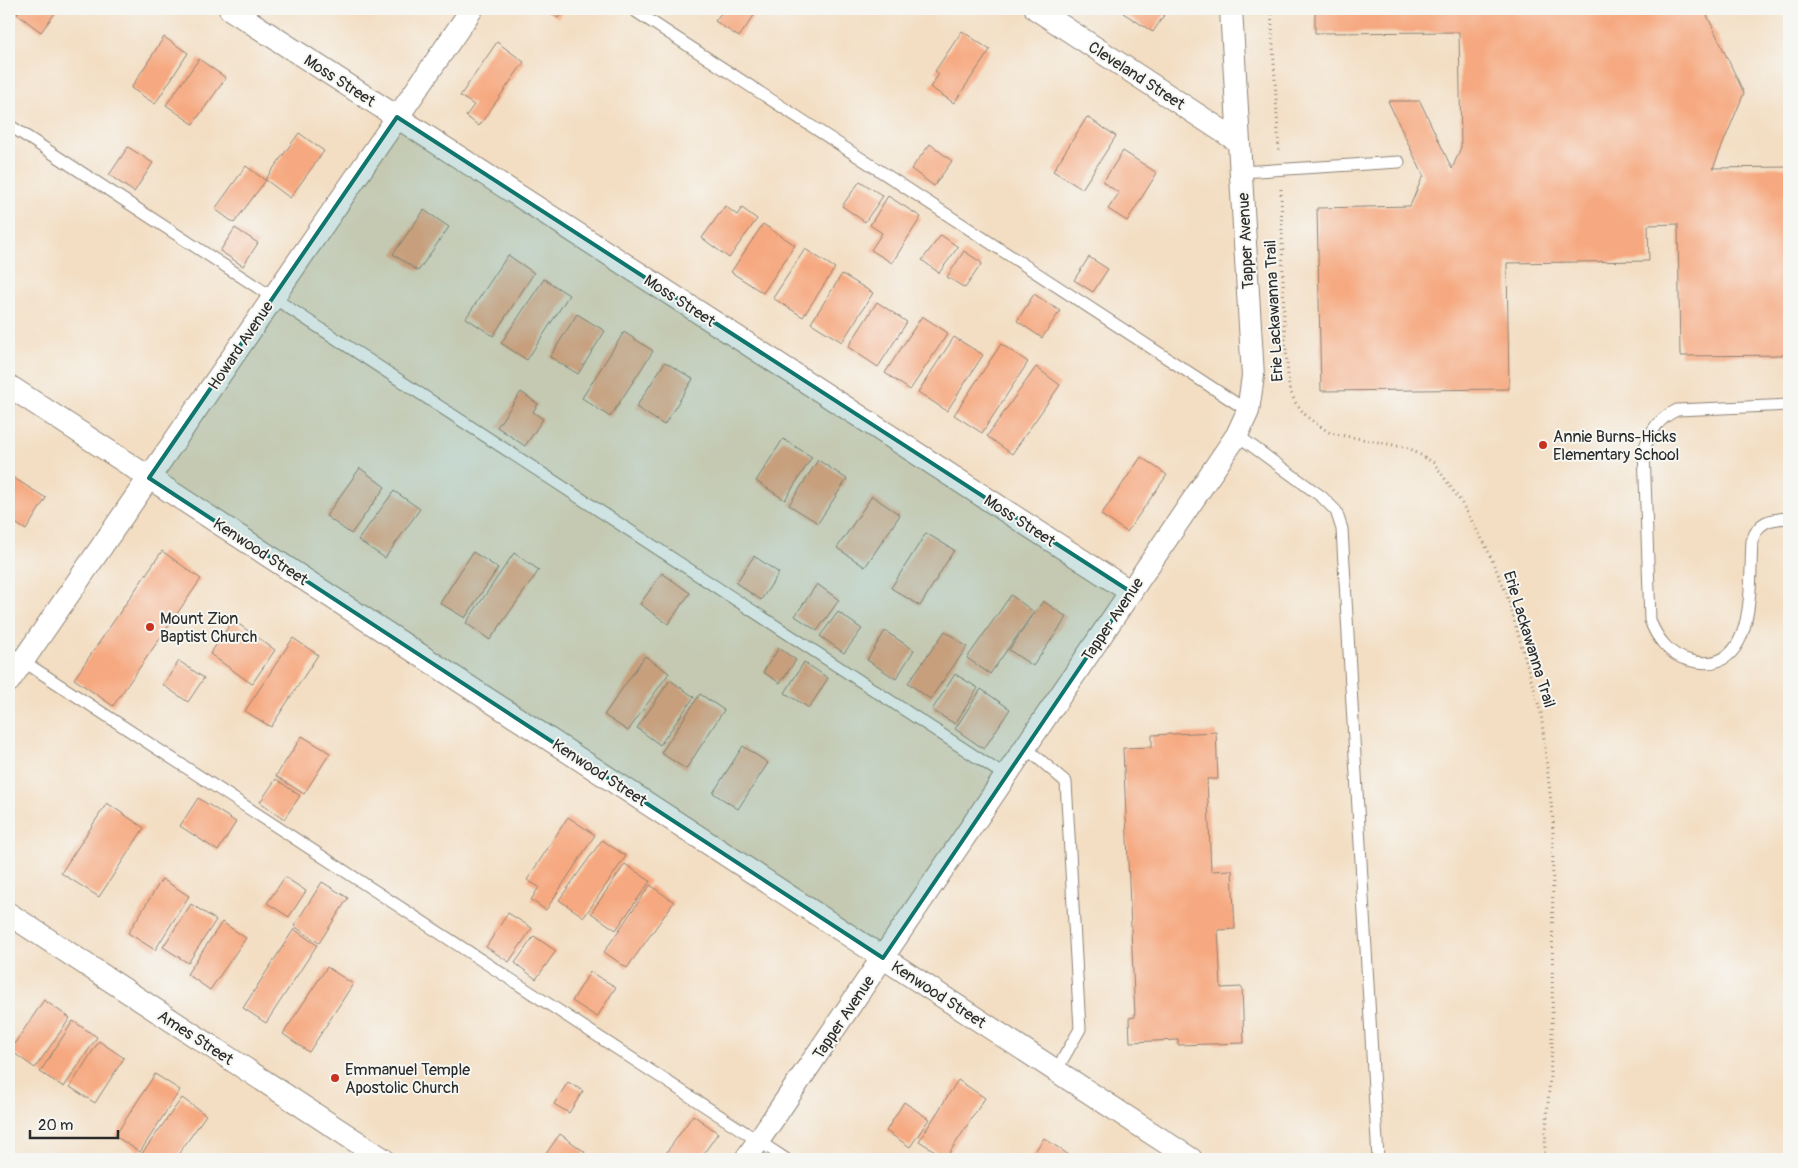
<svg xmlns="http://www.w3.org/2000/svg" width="1798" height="1168" viewBox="0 0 1798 1168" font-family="Pangolin,sans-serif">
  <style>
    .building { fill: #f6a980 }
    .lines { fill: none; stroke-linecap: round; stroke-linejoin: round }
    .service-casing { stroke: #8f8477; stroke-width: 13 }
    .minor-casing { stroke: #8f8477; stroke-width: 24 }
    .path { stroke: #8f8477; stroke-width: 3; stroke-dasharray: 1 4; stroke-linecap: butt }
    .service { stroke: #fff; stroke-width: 11 }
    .minor { stroke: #fff; stroke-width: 22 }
    .marked { fill: #0f766e; fill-opacity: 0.2; stroke: #0f766e; stroke-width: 4; stroke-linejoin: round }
    .poi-dot { fill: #c8321e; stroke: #f6f6f2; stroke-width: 2 }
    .labels { text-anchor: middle; stroke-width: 4; stroke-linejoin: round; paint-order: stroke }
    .street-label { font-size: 16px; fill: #2b2b2b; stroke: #f6f6f2 }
    .poi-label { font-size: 16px; fill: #2b2b2b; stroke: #f6f6f2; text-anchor: start }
  </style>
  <rect width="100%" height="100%" fill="#f6f6f2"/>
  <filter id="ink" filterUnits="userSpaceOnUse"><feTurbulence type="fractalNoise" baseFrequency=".02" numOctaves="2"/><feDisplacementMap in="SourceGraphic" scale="10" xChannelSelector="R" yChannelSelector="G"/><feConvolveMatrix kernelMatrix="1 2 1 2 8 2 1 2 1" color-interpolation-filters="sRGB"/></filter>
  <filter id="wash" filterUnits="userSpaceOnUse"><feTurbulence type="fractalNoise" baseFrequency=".0096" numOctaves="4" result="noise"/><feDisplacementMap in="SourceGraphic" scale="20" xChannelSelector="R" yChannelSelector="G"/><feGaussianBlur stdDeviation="1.12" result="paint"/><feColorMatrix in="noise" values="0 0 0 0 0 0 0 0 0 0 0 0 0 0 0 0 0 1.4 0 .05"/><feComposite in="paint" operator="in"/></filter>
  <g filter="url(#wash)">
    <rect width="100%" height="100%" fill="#f3dec3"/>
    <g id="blocks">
      <path class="building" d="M20 9H58L41 32 17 14Z
        M543 9H564L558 18Z
        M724 9H748L755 14 739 37 715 21Z
        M1126 9H1168L1153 32 1123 13Z
        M1315 9H1704L1744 93 1713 168 1789 167V355L1680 356 1678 224 1648 225 1649 261 1507 263 1509 389 1321 391 1317 208 1410 206 1422 178 1424 177 1388 101H1420L1452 169 1461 147 1459 32 1315 33Z
        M962 31 990 50 954 103 930 87 939 74 935 71Z
        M164 37 188 53 155 104 131 88Z
        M497 42 524 62 479 126 466 116 474 105 460 96Z
        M199 59 226 78 193 124 166 105Z
        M1087 117 1116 136 1082 189 1053 171Z
        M299 133 324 151 290 198 266 180 234 223 215 209 246 166 265 180Z
        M930 144 952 161 934 186 911 169Z
        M128 147 153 163 134 192 109 175Z
        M1123 151 1157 173 1127 221 1108 209 1119 193 1103 182Z
        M860 181 883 196 865 222 842 206Z
        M888 196 921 217 892 263 871 250 882 233 870 225Z
        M725 206 737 215 742 208 757 219 729 258 702 238Z
        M424 210 449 227 418 271 393 254Z
        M763 224 795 245 763 293 731 272Z
        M235 228 258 243 243 266 220 251Z
        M941 235 958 247 939 273 922 260Z
        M805 249 835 268 803 317 773 298Z
        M964 251 982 263 965 288 947 277Z
        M508 255 534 273 493 336 466 318Z
        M1089 257 1108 269 1093 292 1074 280Z
        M842 274 873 293 842 342 811 323Z
        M544 279 569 295 527 360 501 343Z
        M1034 294 1060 311 1042 338 1017 321Z
        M877 302 907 322 878 367 848 347Z
        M577 314 605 331 578 374 550 357Z
        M922 316 948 333 910 390 885 373Z
        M624 332 653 351 610 417 582 398Z
        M954 337 983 355 947 411 918 392Z
        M1001 344 1028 362 982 433 954 415Z
        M665 362 693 379 664 425 636 407Z
        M1036 367 1060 385 1012 454 987 436Z
        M521 392 538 404 533 412 543 419 525 446 497 427Z
        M783 439 812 457 785 500 756 481Z
        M1141 457 1167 475 1127 532 1101 515Z
        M818 460 847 479 818 523 789 505Z
        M360 468 385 487 351 534 326 516Z
        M9 475 46 498 26 530 9 519Z
        M394 491 420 509 385 558 358 540Z
        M872 496 900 515 865 567 837 548Z
        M926 533 954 550 920 606 891 588Z
        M162 551 201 579 113 706 74 679Z
        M473 552 498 568 465 618 440 603Z
        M514 553 539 570 490 640 466 623Z
        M754 556 779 573 761 600 736 583Z
        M662 573 690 593 668 624 640 604Z
        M817 584 839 600 817 631 795 616Z
        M1011 595 1034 612 990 674 967 658Z
        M1043 601 1067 617 1033 666 1009 650Z
        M838 612 862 629 844 653 820 636Z
        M233 620 275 650 252 684 210 654Z
        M885 631 914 650 896 679 867 660Z
        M945 631 967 647 930 699 908 683Z
        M293 638 318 655 271 727 245 711Z
        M779 648 796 660 780 683 763 672Z
        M645 656 669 673 628 731 604 715Z
        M179 661 204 678 188 702 163 685Z
        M804 662 828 678 809 708 785 693Z
        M955 674 978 688 955 724 932 710Z
        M670 680 694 697 660 745 637 728Z
        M981 689 1010 709 984 749 955 729Z
        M700 694 724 710 686 769 661 753Z
        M1216 732 1218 779H1207L1211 871 1232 870 1235 929 1218 930 1221 988 1242 987 1244 1043 1178 1045V1040L1130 1042 1129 1018 1135 1017 1123 748 1152 747V735Z
        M302 736 330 753 304 794 276 776Z
        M743 746 768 763 738 809 713 793Z
        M276 779 300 796 284 819 260 802Z
        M198 798 236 822 218 851 180 826Z
        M107 803 144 828 99 897 61 873Z
        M568 817 595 835 546 910 531 900 539 887 527 880Z
        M602 840 626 856 584 917 559 900Z
        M625 864 650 881 616 930 591 913Z
        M285 877 306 891 289 917 267 903Z
        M162 879 189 896 155 950 128 933Z
        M322 882 348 898 319 943 294 926Z
        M650 885 674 902 627 968 604 952Z
        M191 904 216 920 188 963 163 947Z
        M508 913 532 928 509 962 486 947Z
        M222 922 246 938 210 990 187 974Z
        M294 929 317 945 266 1023 243 1008Z
        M534 936 556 951 536 979 515 963Z
        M327 967 353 984 309 1052 283 1034Z
        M590 972 616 987 597 1017 572 1001Z
        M44 1000 70 1018 35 1068 10 1050Z
        M73 1021 97 1037 64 1087 40 1072Z
        M99 1041 124 1058 95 1103 70 1087Z
        M155 1074 180 1090 140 1152 115 1136Z
        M958 1080 985 1098 946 1158 919 1141Z
        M568 1082 583 1091 569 1113 554 1104Z
        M182 1098 206 1115 175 1159H138Z
        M904 1102 929 1119 910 1147 886 1131Z
        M693 1115 718 1133 700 1159H669L664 1156Z
        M560 1134 585 1152 580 1159H542Z
        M1044 1138 1069 1155 1066 1159H1030Z"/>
    </g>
  </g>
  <g filter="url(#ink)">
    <use href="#blocks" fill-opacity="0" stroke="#8f8477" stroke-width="1"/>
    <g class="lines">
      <g class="service-casing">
        <path id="service" d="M632 9 1248 411
          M9 125 1007 777
          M1241 172 1399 162
          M1789 405 1677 410C1658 419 1650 431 1644 450L1650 620C1656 637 1669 655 1688 660 1758 680 1749 584 1752 541 1758 521 1770 519 1789 518
          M1237 435 1322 497 1336 511 1342 529 1378 1159
          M9 652 786 1159
          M1026 748 1066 782 1080 1029 1056 1071"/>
      </g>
      <g class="minor-casing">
        <path id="minor" d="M230 9 1131 592
          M1036 9 1239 142
          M9 386 1191 1159
          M9 681 472 9
          M9 914 383 1159
          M746 1159 1237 435 1248 411 1253 376 1231 9"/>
      </g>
      <path class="path" d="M1271 9 1279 150
        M1281 189 1284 323 1289 388 1295 402 1307 417 1330 433 1409 448 1434 463 1461 502 1485 544 1506 592 1541 713 1553 820 1552 1048 1544 1159"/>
      <use href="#service" class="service"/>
      <use href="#minor" class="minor"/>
    </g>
  </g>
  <path class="marked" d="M397 117 1131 592 883 958 149 478Z"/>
  <g class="poi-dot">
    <circle cx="1543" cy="445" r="5"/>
    <circle cx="150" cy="627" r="5"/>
    <circle cx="335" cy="1078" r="5"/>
  </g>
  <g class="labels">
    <g class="street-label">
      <text transform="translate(1137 75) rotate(33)" y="6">Cleveland Street</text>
      <text transform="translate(340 80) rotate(33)" y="6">Moss Street</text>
      <text transform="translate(1245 241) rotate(-93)" y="6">Tapper Avenue</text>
      <text transform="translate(680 300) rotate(33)" y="6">Moss Street</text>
      <text transform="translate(1273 311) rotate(-93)" y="6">Erie Lackawanna Trail</text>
      <text transform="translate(240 345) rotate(-56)" y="6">Howard Avenue</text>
      <text transform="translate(1020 520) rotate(33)" y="6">Moss Street</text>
      <text transform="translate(261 551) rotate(33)" y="6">Kenwood Street</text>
      <text transform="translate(1112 619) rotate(-56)" y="6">Tapper Avenue</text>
      <text transform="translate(1530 639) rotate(73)" y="6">Erie Lackawanna Trail</text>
      <text transform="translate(600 772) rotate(33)" y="6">Kenwood Street</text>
      <text transform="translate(939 994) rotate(33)" y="6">Kenwood Street</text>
      <text transform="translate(843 1017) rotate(-56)" y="6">Tapper Avenue</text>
      <text transform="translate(196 1037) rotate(33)" y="6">Ames Street</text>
    </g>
    <g class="poi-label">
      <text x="1553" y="442">Annie Burns-Hicks<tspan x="1553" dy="18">Elementary School</tspan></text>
      <text x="160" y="624">Mount Zion<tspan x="160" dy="18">Baptist Church</tspan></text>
      <text x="345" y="1075">Emmanuel Temple<tspan x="345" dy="18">Apostolic Church</tspan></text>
    </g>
  </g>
  <rect width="1798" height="1168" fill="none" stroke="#f6f6f2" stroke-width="30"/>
  <path d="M30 1130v8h88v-8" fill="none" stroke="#2b2b2b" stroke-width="2.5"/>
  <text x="38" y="1130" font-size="15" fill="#2b2b2b" stroke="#f6f6f2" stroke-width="4" paint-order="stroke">20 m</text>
</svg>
